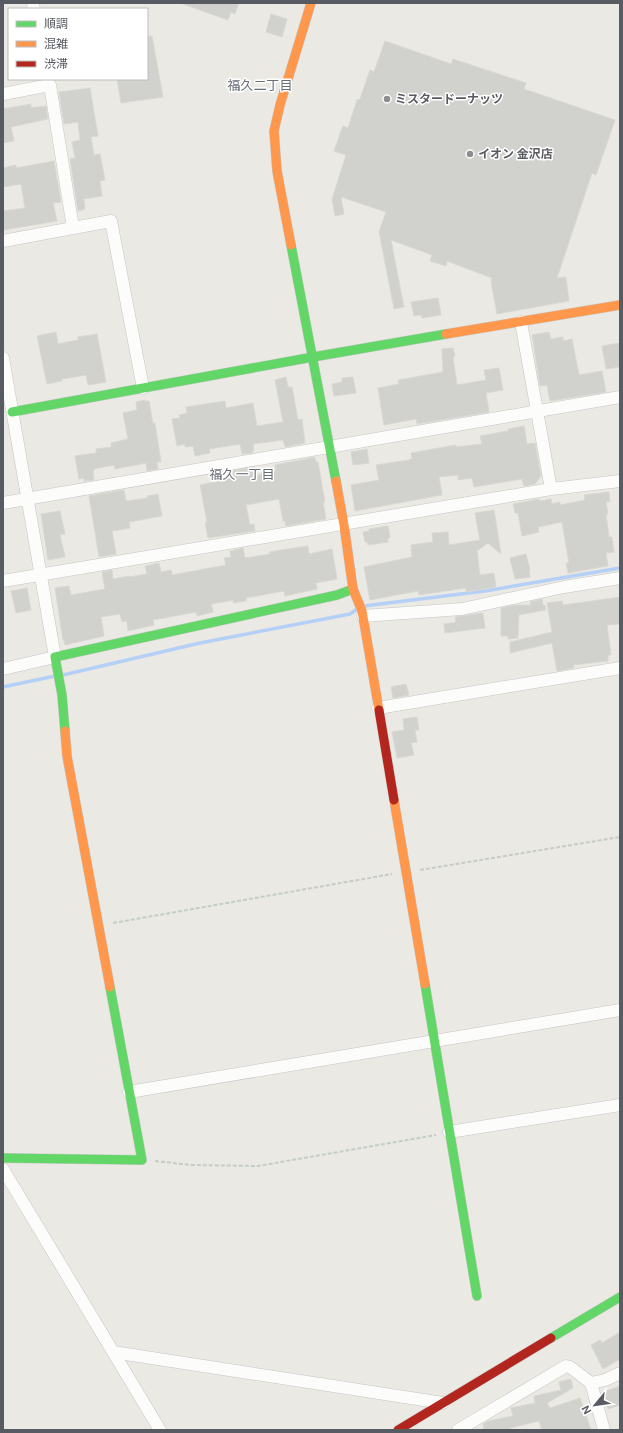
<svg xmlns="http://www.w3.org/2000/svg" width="623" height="1433" viewBox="0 0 623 1433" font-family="'DM Sans','Noto Sans JP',sans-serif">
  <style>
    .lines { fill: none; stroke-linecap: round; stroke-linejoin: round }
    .stream { stroke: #b5d0f7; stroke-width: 3.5 }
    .building { fill: #d1d1cd; stroke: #dad8d2 }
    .street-casing { stroke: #c6c5c5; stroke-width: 13 }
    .fast-casing { stroke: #c8c8c8; stroke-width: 10 }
    .slow-casing { stroke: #c8c8c8; stroke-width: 10 }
    .jam-casing { stroke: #c8c8c8; stroke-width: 10 }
    .path { stroke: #c6ccca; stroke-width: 2; stroke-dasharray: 4 2; stroke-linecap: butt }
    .street { stroke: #fcfcfb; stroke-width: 12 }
    .fast { stroke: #63d668; stroke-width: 9 }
    .slow { stroke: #ff974d; stroke-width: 9 }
    .jam { stroke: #b3261e; stroke-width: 9 }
    .poi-dot { fill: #8c8d8f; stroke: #fff; stroke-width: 1.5 }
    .labels { text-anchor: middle; stroke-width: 3; stroke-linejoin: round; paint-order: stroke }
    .poi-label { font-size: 12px; font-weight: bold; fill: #595b62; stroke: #fff; text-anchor: start }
    .neighbourhood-label { font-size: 13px; fill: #696d74; stroke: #fff }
  </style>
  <rect width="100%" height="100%" fill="#eae9e3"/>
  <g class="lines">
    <path class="stream" d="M364 606 485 591 620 568
      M63 675 200 643 350 614 357 609
      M3 687 55 676"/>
  </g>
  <path class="building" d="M184 3H239L235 14 231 12 228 20 183 4Z
    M271 14 287 19 282 37 266 32Z
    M147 36H152L163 97 121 103 117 79H147Z
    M385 41 451 64 453 59 526 83 524 89 615 120 596 175 592 173 557 278 566 277 569 301 497 314 491 281 492 278 447 261 446 266 430 261 432 255 391 240 404 307 394 309 379 232 386 212 341 197 344 214 335 216 332 199 346 155 334 151 340 134 343 126 348 128 357 100 360 99 370 70 374 72Z
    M90 88 98 136 91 137 94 155 100 154 105 180 100 181 102 196 84 199 85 209 78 211 70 159 75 158 72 142 80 140 78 122 64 124 59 92Z
    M31 104V108L46 106 48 119 11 127 14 141 3 143V109Z
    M54 161 61 202 53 203 57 221 3 230V211L25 208 21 184 3 187V168L16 165V168Z
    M438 298 441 315 422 318 421 315 414 316 411 302Z
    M56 332 58 344 78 340V337L97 334 106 382 88 385 86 375 62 379V381L47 384 37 336Z
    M549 332 551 339 563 337V341L572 339 579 375 602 371 606 392 550 401 547 385 540 386 532 335Z
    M620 343V367L606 369 602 346Z
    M453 348 455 356 453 357 457 385 486 380 484 370 499 368 503 390 486 393 489 412 417 424 416 419 384 425 378 388 399 384 398 380 443 372 442 349Z
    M286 377 288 387H292L298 420 302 419 305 443 285 447 283 440 253 444 254 450 252 451 253 453 242 454 240 444 209 449 210 453 195 456 193 446 185 447V444L177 446 172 419 180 418 179 415 187 413 186 407 225 401 226 408 253 403 257 426 283 422 275 380Z
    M353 377 356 393 334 396 332 384 342 382V378Z
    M145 400V401H149L153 424 155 423 161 462H157L158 469 147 471 146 463 115 469 114 465 94 469V471H93L94 480 84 481V478L79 479 75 456 96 453V449L111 447V443L128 439 123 413 137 410 136 402Z
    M524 426 527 444 535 443 541 476 535 484 524 486 522 479 474 487 472 478 458 480V475L439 477 442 495 355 511 351 485 379 480 376 465 409 460 412 458 411 453 456 445V447L482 444 480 436 508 431V429Z
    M367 449 369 463 353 465 351 452Z
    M315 457 316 462H318L325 502H323L326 519 286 526 285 521H283L279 499 246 505 250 525 254 524 255 531 208 538 205 522H207L200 485 223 480V478L234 476 233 471 255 467 257 475 276 471 275 465Z
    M124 490 126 501 148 498 147 496 158 494 162 516 129 522 130 528 112 531 116 554 99 557 89 496Z
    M609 492 610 502H606L608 514H606L609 537H612L614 552 606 553 608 566 568 573 566 563H569L562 522 538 527 539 532 522 536 518 513H515L513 504 539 499 540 501 551 499 552 504 560 502V505L585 500 584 495Z
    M494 510 501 554 488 543 477 551 480 575 494 573 496 587 466 592V588L419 595 418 591 370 600 364 567 412 557 411 545 433 542 432 533 448 532 449 545 480 540 475 513Z
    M60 511 65 534 60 535 65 557 48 560 41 514Z
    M388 526 390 537 388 538V542L368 545 367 542H365L363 532 369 531V529Z
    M308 546 309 554 332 549 337 579 316 583 317 589 285 596 284 591 246 598V601L233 603 234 600 211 604 213 612 197 616 196 612 153 620 154 625 128 631 127 621 122 622 120 614 101 617 104 636 65 645 64 640H63L55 588 69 586 71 595 105 589 102 572 112 570 113 579 129 576V577L147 574 145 566 159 563 161 572 171 570 172 575 226 565 224 558 231 557 230 551 243 548 245 558 270 554 269 552Z
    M526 554 530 570H529L530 577 515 579 510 558Z
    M27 588 31 610 16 613 11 591Z
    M620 597V624L607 625 611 655H608V661L573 665 574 668 557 671 552 643 510 653V642L552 632 547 603 562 601 563 605Z
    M542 599 543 605H545L546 610 519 615 518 638 508 639V636H501V608L515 605H531L530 602Z
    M483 613 485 628 445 633 444 624 456 622 455 617Z
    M406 684 409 695 393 698 391 687Z
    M417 717 419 730H415L417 742 411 743 414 755 397 758 392 732 404 730 403 719Z
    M620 1332V1359L603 1369 591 1345 600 1340 602 1343Z
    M571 1379 573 1388 547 1403 550 1408 580 1398 591 1430H542L539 1421 510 1428 511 1430H484L483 1424 488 1421 513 1416 511 1408 535 1403 534 1396 561 1390 559 1382Z
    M620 1386V1405L608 1409 603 1395 607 1394 606 1391Z"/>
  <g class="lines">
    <g class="street-casing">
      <path id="street" d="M33 3 34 9
        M3 94 50 85 73 228 111 221 143 388
        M3 241 73 228
        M521 322 551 489
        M3 358 55 657 3 669
        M3 503 620 397
        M3 581 551 489 620 481
        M363 616 462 609 564 587 620 578
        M378 708 620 668
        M129 1092 620 1010
        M449 1132 620 1105
        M3 1169 160 1430
        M113 1352 443 1403
        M591 1383 605 1380 620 1373
        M458 1430 566 1366 570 1367 591 1383 604 1430"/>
    </g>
    <g class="fast-casing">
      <path id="fast" d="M291 245 336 481
        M12 412 313 357 446 334
        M65 731 62 695 55 657 337 595 353 589
        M425 984 477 1296
        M3 1158 142 1160 110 987
        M551 1338 620 1297"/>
    </g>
    <g class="slow-casing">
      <path id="slow" d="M291 245 277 171 274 131 280 105 311 3
        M446 334 620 305
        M336 481 344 525 353 589 362 611 379 710
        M65 731 67 756 110 987
        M394 800 425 984"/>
    </g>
    <g class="jam-casing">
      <path id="jam" d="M379 710 394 800
        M398 1430 551 1338"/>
    </g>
    <path class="path" d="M420 870 620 837
      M113 923 392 874
      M155 1161 191 1165 258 1166 436 1135"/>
    <use href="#street" class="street"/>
    <use href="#fast" class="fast"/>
    <use href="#slow" class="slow"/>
    <use href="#jam" class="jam"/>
  </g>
  <g class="poi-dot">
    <circle cx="387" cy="99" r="4"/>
    <circle cx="470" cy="154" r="4"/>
  </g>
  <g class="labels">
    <g class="poi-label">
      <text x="395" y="103">ミスタードーナッツ</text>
      <text x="478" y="158">イオン 金沢店</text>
    </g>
    <g class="neighbourhood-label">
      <text x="260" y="90">福久二丁目</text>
      <text x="242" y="479">福久一丁目</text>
    </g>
  </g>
  <rect width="623" height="1433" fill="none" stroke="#595b62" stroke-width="8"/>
  <rect x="8" y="8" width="140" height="72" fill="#ffffff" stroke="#bdbdc0"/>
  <rect x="16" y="21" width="20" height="6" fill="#63d668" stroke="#bdbdc0"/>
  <text x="44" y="28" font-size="12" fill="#595b62">順調</text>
  <rect x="16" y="41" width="20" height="6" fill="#ff974d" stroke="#bdbdc0"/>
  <text x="44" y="48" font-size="12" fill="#595b62">混雑</text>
  <rect x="16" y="61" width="20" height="6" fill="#b3261e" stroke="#bdbdc0"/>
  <text x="44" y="68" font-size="12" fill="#595b62">渋滞</text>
  <g transform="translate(595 1405) rotate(241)" stroke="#ffffff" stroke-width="3" paint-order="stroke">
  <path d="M0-3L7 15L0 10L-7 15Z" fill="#595b62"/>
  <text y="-6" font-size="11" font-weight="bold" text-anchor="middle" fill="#595b62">N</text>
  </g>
</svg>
